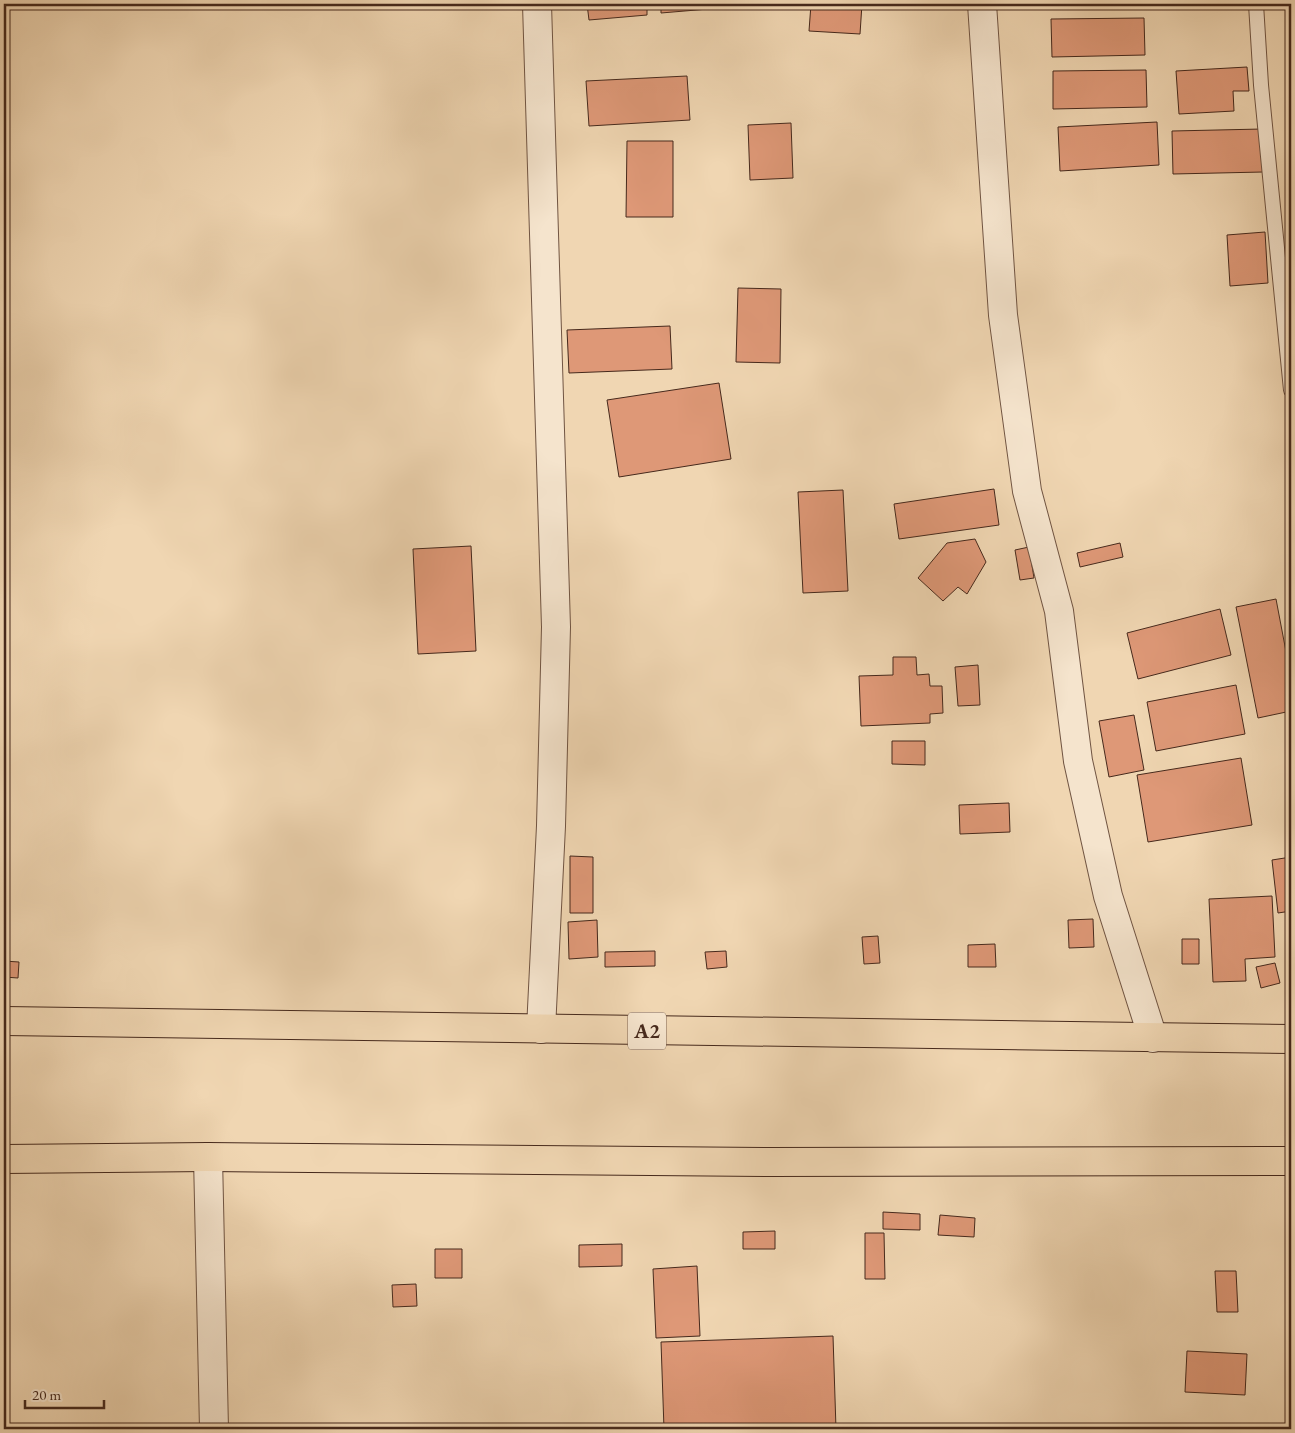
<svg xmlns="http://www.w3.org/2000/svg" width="1295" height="1433" viewBox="0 0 1295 1433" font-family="'EB Garamond',serif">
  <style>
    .building { fill: #de9877; stroke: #46291c }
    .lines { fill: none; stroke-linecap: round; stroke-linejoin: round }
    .service-casing { stroke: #705442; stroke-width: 16 }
    .minor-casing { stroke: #705442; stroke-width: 30 }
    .trunk-casing { stroke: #46291c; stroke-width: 30 }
    .service { stroke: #f5e4cd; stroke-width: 14 }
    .minor { stroke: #f5e4cd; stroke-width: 28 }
    .trunk { stroke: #f0d6b2; stroke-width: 28 }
    .labels { text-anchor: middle; stroke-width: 4; stroke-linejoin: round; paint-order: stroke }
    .shield { fill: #f5e4cd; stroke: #7a6151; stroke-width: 1 }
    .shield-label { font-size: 21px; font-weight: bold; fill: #46291c }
  </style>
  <rect width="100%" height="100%" fill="#f0d6b2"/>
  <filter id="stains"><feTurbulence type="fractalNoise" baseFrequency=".004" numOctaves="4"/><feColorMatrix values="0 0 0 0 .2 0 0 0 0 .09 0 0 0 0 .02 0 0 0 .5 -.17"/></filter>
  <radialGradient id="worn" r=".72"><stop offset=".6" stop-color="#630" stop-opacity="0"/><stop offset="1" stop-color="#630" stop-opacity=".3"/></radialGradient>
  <path class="building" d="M587 4H647V15L589 20Z
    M661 4H720V8L661 13Z
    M811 4H862L860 34 809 31Z
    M1144 18 1145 55 1052 57 1051 19Z
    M1247 67 1249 91H1233L1234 111 1179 114 1176 71Z
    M1146 70 1147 107 1053 109V71Z
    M687 76 690 120 589 126 586 81Z
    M1157 122 1159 165 1060 171 1058 127Z
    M791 123 793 178 750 180 748 125Z
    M1262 129 1263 172 1173 174 1172 131Z
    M627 141H673V217H626Z
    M1265 232 1268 283 1230 286 1227 235Z
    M738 288 781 289 780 363 736 362Z
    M670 326 672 369 569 373 567 330Z
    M719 383 731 459 619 477 607 400Z
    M994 489 999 525 899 539 894 504Z
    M843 490 848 591 803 593 798 492Z
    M975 539 986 562 967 594 958 587 943 601 918 578 947 543Z
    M1120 543 1123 557 1080 567 1077 553Z
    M471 546 476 651 418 654 413 549Z
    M1029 547 1034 578 1020 580 1015 550Z
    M1276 599 1291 678V711L1258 718 1236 607Z
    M1220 609 1231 655 1138 679 1127 633Z
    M893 657H916L917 675 929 674 930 686H942L943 713 930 714V723L861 726 859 676 893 675Z
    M978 665 980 705 958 706 955 667Z
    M1236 685 1245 734 1156 751 1147 702Z
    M1134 715 1144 770 1109 777 1099 721Z
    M892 741H925V765L892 764Z
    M1241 758 1252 825 1148 842 1137 775Z
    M1009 803 1010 832 960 834 959 805Z
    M570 856 593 857V913H570Z
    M1291 857V911L1278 913 1272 860Z
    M1272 896 1275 957 1245 959 1246 981 1213 982 1209 899Z
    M1093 919 1094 947 1069 948 1068 920Z
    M597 920 598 957 569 959 568 922Z
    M878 936 880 963 864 964 862 937Z
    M1182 939H1199V964H1182Z
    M995 944 996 967H968V945Z
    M655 951V966L605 967V952Z
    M726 951 727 967 707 969 705 952Z
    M4 961 19 962 18 978 4 977Z
    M1275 963 1280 983 1261 988 1256 967Z
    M883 1212 920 1214V1230L883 1229Z
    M940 1215 975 1218 974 1237 938 1235Z
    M775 1231V1249H743V1232Z
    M865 1233H884L885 1279H865Z
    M622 1244V1266L579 1267V1245Z
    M435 1249H462V1278H435Z
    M697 1266 700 1336 656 1338 653 1269Z
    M1215 1271H1236L1238 1312H1217Z
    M416 1284 417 1306 393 1307 392 1285Z
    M833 1336 836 1429H664L661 1342Z
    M1187 1351 1247 1354 1245 1395 1185 1392Z"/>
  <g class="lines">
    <g class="service-casing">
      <path id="service" d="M1256 4 1261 85 1291 390"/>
    </g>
    <g class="minor-casing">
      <path id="minor" d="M537 4 556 627 551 826 541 1029
        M982 4 1003 315 1027 491 1059 611 1078 761 1108 896 1153 1038
        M208 1157 214 1429"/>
    </g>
    <g class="trunk-casing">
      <path id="trunk" d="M4 1021 1291 1039
        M4 1159 208 1157 766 1162 1291 1161"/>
    </g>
    <use href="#service" class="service"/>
    <use href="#minor" class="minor"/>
    <use href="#trunk" class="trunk"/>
  </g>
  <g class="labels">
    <rect class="shield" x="628" y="1012.5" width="38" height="37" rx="4"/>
    <g class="shield-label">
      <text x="647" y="1038">A2</text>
    </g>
  </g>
  <rect width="1295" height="1433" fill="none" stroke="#f0d6b2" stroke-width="20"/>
  <rect x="5" y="5" width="1285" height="1423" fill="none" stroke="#46291c" stroke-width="2.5"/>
  <rect x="10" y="10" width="1275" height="1413" fill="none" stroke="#46291c"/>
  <path d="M25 1400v8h79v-8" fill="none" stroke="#46291c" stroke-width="2.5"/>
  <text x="32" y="1400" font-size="15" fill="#46291c" stroke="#f5e4cd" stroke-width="4" paint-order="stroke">20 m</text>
  <rect width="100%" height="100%" filter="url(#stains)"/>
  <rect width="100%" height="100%" fill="url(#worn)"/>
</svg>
